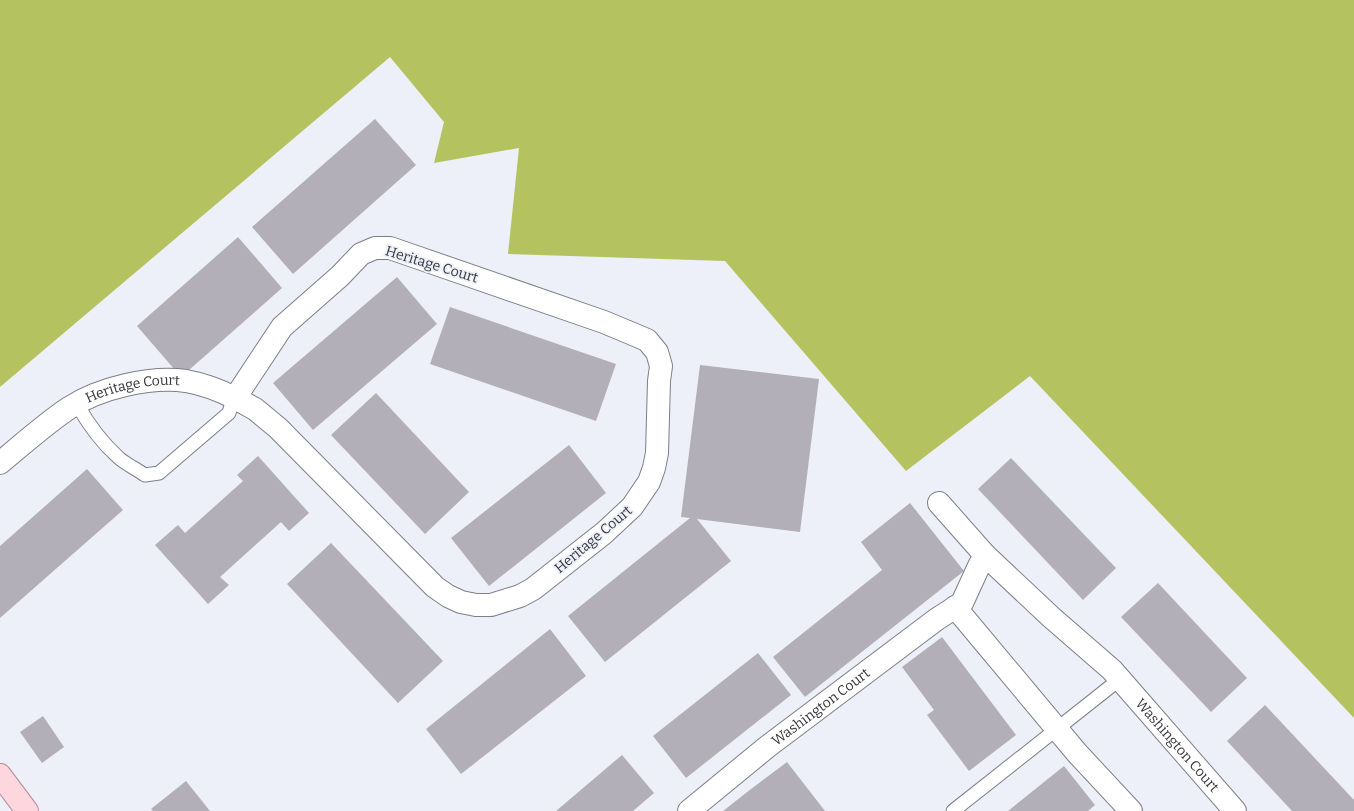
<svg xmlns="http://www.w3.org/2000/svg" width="1354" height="811" viewBox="0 0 1354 811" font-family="Bitter,serif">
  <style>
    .forest { fill: #b4c35f }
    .building { fill: #b2afb9 }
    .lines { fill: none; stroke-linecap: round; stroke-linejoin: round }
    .service-casing { stroke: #7d7e87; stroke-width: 15 }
    .minor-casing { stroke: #7d7e87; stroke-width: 24 }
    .primary-casing { stroke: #b68c96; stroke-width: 24 }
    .service { stroke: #fff; stroke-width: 13 }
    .minor { stroke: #fff; stroke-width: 22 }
    .primary { stroke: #fdd6de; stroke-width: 22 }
    .labels { text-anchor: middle; stroke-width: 3.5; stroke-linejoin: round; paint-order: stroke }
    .street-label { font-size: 14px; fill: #35363a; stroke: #edeff9 }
  </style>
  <rect width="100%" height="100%" fill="#edeff9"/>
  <path class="forest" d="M0 0H1354V718L1030 376 906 471 725 261 508 254 519 148 434 163 444 122 390 57 0 387Z"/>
  <path class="building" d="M375 119 416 165 293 274 252 227Z
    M238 237 282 288 181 377 137 326Z
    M397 277 437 324 313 430 273 383Z
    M450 307 616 364 596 421 430 364Z
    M700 365 819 379 800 532 697 519 731 561 605 662 568 616 690 518 681 517Z
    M376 393 469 492 425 534 331 435Z
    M569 445 606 493 489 586 451 538Z
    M258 456 309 513 289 531 281 522 220 577 229 585 208 604 155 545 178 525 185 533 243 481 237 475Z
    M1011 458 1116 568 1083 600 978 489Z
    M87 469 123 510 0 618V546Z
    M910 503 964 571 805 697 773 657 882 570 861 542Z
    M331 543 443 661 398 703 287 584Z
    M1158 583 1247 678 1211 712 1121 617Z
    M550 629 586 676 461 774 426 729Z
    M942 637 1016 735 969 771 927 715 934 710 902 667Z
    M758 653 791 695 686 778 653 736Z
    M1265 705 1354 800V811H1292L1227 741Z
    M43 716 64 747 42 763 20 732Z
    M622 755 654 793 633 811H556Z
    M787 762 825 811H723L751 789Z
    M1064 766 1095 805 1088 811H1008Z
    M186 781 210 811H153L151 809Z"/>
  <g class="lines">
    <g class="service-casing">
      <path id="service" d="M77 404C88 424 101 442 119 458 126 464 136 469 145 475L159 473 229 413 232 402 235 398
        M953 811 1120 679"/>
    </g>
    <g class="minor-casing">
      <g id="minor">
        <path d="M375 248H390L604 322 647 340 657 352 661 366 659 381 657 453 654 468 649 482 632 507 604 533 533 589 520 596 491 605H476L461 602 448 596 435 587 278 428 255 409 235 398 282 327 340 276 361 254Z"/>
        <path id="s1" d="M0 463C23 444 45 424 69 408 99 388 150 376 186 381 203 384 219 390 235 398"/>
        <path id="s2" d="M985 555 1051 617 1112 670 1235 811"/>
        <path d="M955 607 1077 753 1131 811"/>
        <path id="s3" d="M689 811 767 747 937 619 962 603 979 566 985 555 939 503"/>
      </g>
    </g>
    <g class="primary-casing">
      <path id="primary" d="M0 775 27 811"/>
    </g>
    <use href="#service" class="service"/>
    <use href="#minor" class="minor"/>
    <use href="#primary" class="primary"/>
  </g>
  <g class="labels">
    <g class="street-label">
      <text transform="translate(432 264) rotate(17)" y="5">Heritage Court</text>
      <text dy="5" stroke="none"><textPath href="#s1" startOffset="156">Heritage Court</textPath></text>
      <text transform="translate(593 539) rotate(-40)" y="5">Heritage Court</text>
      <text dy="5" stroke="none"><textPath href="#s3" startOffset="168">Washington Court</textPath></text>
      <text dy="5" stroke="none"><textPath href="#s2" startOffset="271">Washington Court</textPath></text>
    </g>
  </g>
</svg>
